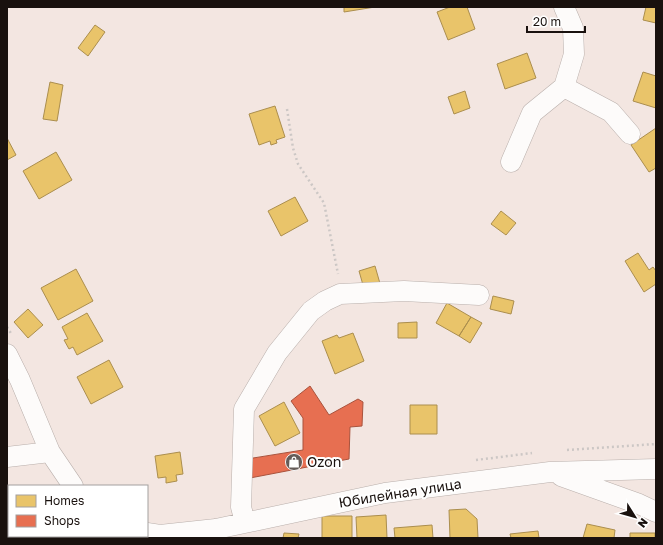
<svg xmlns="http://www.w3.org/2000/svg" width="663" height="545" viewBox="0 0 663 545" font-family="'Golos Text',sans-serif">
  <style>
    .homes { fill: #e9c46a; stroke: #ab8e4e }
    .shops { fill: #e76f51; stroke: #a9533d }
    .lines { fill: none; stroke-linecap: round; stroke-linejoin: round }
    .minor-casing { stroke: #b9afab; stroke-width: 21 }
    .path { stroke: #ccc7c5; stroke-width: 2.5; stroke-dasharray: 2 3; stroke-linecap: butt }
    .minor { stroke: #fdfbfa; stroke-width: 20 }
    .labels { text-anchor: middle; stroke-width: 4; stroke-linejoin: round; paint-order: stroke }
    .poi-label { font-size: 14px; fill: #19110e; stroke: #fff; text-anchor: start }
    .street-label { font-size: 14px; fill: #19110e; stroke: #fff }
  </style>
  <rect width="100%" height="100%" fill="#f3e6e1"/>
  <path class="homes" d="M344 7H375L344 12Z
    M450 7H467L475 29 448 40 437 12Z
    M646 7H656V23L643 20Z
    M95 25 105 32 88 56 78 48Z
    M527 53 536 78 505 89 497 64Z
    M643 72 656 76V108L633 101Z
    M50 82 63 85 57 121 43 119Z
    M465 91 470 108 454 114 448 97Z
    M275 106 285 137 276 140 277 143 271 145 270 141 259 145 249 114Z
    M656 128V168L649 172 631 145Z
    M7 138 16 155 7 160Z
    M56 152 72 180 39 199 23 171Z
    M295 197 308 221 281 236 268 211Z
    M501 211 516 223 506 235 491 224Z
    M638 253 649 270 653 267 656 271V284L644 292 625 261Z
    M375 266 381 287 365 292 359 271Z
    M76 269 93 301 58 320 41 288Z
    M493 296 514 301 511 314 490 309Z
    M447 303 471 317 459 336 436 323Z
    M28 309 43 325 28 338 14 322Z
    M87 313 103 341 77 355 73 347 69 349 64 340 68 339 62 327Z
    M471 317 482 323 470 343 459 336Z
    M417 322V338H398V323Z
    M353 333 364 361 335 374 322 341 337 335 339 338Z
    M109 360 123 387 91 404 77 377Z
    M284 402 300 433 275 446 259 416Z
    M410 405H437V434H410Z
    M180 452 183 474 176 475 177 481 166 483V477L158 478 155 456Z
    M466 509 477 519 478 538H450L449 510Z
    M386 515 387 538H357L356 517Z
    M322 516H352V538H322Z
    M587 524 615 530 614 538H583Z
    M432 525 433 538H395L394 528Z
    M538 531 539 538H511L510 534Z
    M284 533 299 534 298 538H283Z
    M630 533H655V538H630Z"/>
  <path class="shops" d="M310 386 329 415 358 399 363 402 362 426 350 427 349 459 250 478 247 459 303 450V418L291 401Z"/>
  <g class="lines">
    <g class="minor-casing">
      <path id="minor" d="M564 87 611 112 630 134
        M511 162 532 113 564 87 574 54 573 28 564 7
        M7 354 20 380 50 452 73 486
        M7 457 50 452
        M561 476 639 504 656 512
        M245 522 241 507 244 409 277 353 311 311 325 301 340 294 404 291 479 295
        M147 533 160 535 216 529 385 493 550 472 656 469"/>
    </g>
    <path class="path" d="M287 109 293 148 298 164 324 203 338 274
      M7 327 12 335
      M567 450 656 444
      M476 460 532 453"/>
    <use href="#minor" class="minor"/>
  </g>
  <defs>
    <g id="shop-disc" transform="scale(0.9)"><circle r="9.5" fill="#655c58" stroke="#fff"/><path d="M-5-2.5h2.3a2.7 3.5 0 0 1 5.4 0H5L5.5 6h-11ZM-1.5-2.5h3a1.5 2.3 0 0 0-3 0Z" fill="#fff"/></g>
  </defs>
  <g fill-rule="evenodd">
    <use href="#shop-disc" x="294" y="462"/>
  </g>
  <g class="labels">
    <g class="poi-label">
      <text x="307" y="467">Ozon</text>
    </g>
    <g class="street-label">
      <text transform="translate(400 493) rotate(-9)" y="5">Юбилейная улица</text>
    </g>
  </g>
  <rect width="663" height="545" fill="none" stroke="#19110e" stroke-width="16"/>
  <rect x="8" y="485" width="140" height="52" fill="#ffffff" stroke="#a3a09f"/>
  <rect x="16" y="495" width="20" height="12" fill="#e9c46a" stroke="#a3a09f"/>
  <text x="44" y="505" font-size="12" fill="#19110e">Homes</text>
  <rect x="16" y="515" width="20" height="12" fill="#e76f51" stroke="#a3a09f"/>
  <text x="44" y="525" font-size="12" fill="#19110e">Shops</text>
  <g transform="translate(635 517) rotate(127)" stroke="#ffffff" stroke-width="3" paint-order="stroke">
  <path d="M0-3L7 15L0 10L-7 15Z" fill="#19110e"/>
  <text y="-6" font-size="11" font-weight="bold" text-anchor="middle" fill="#19110e">N</text>
  </g>
  <path d="M527 26v6h58v-6" fill="none" stroke="#19110e" stroke-width="2"/>
  <text x="533" y="26" font-size="12" fill="#19110e" stroke="#ffffff" stroke-width="3" paint-order="stroke">20 m</text>
</svg>
